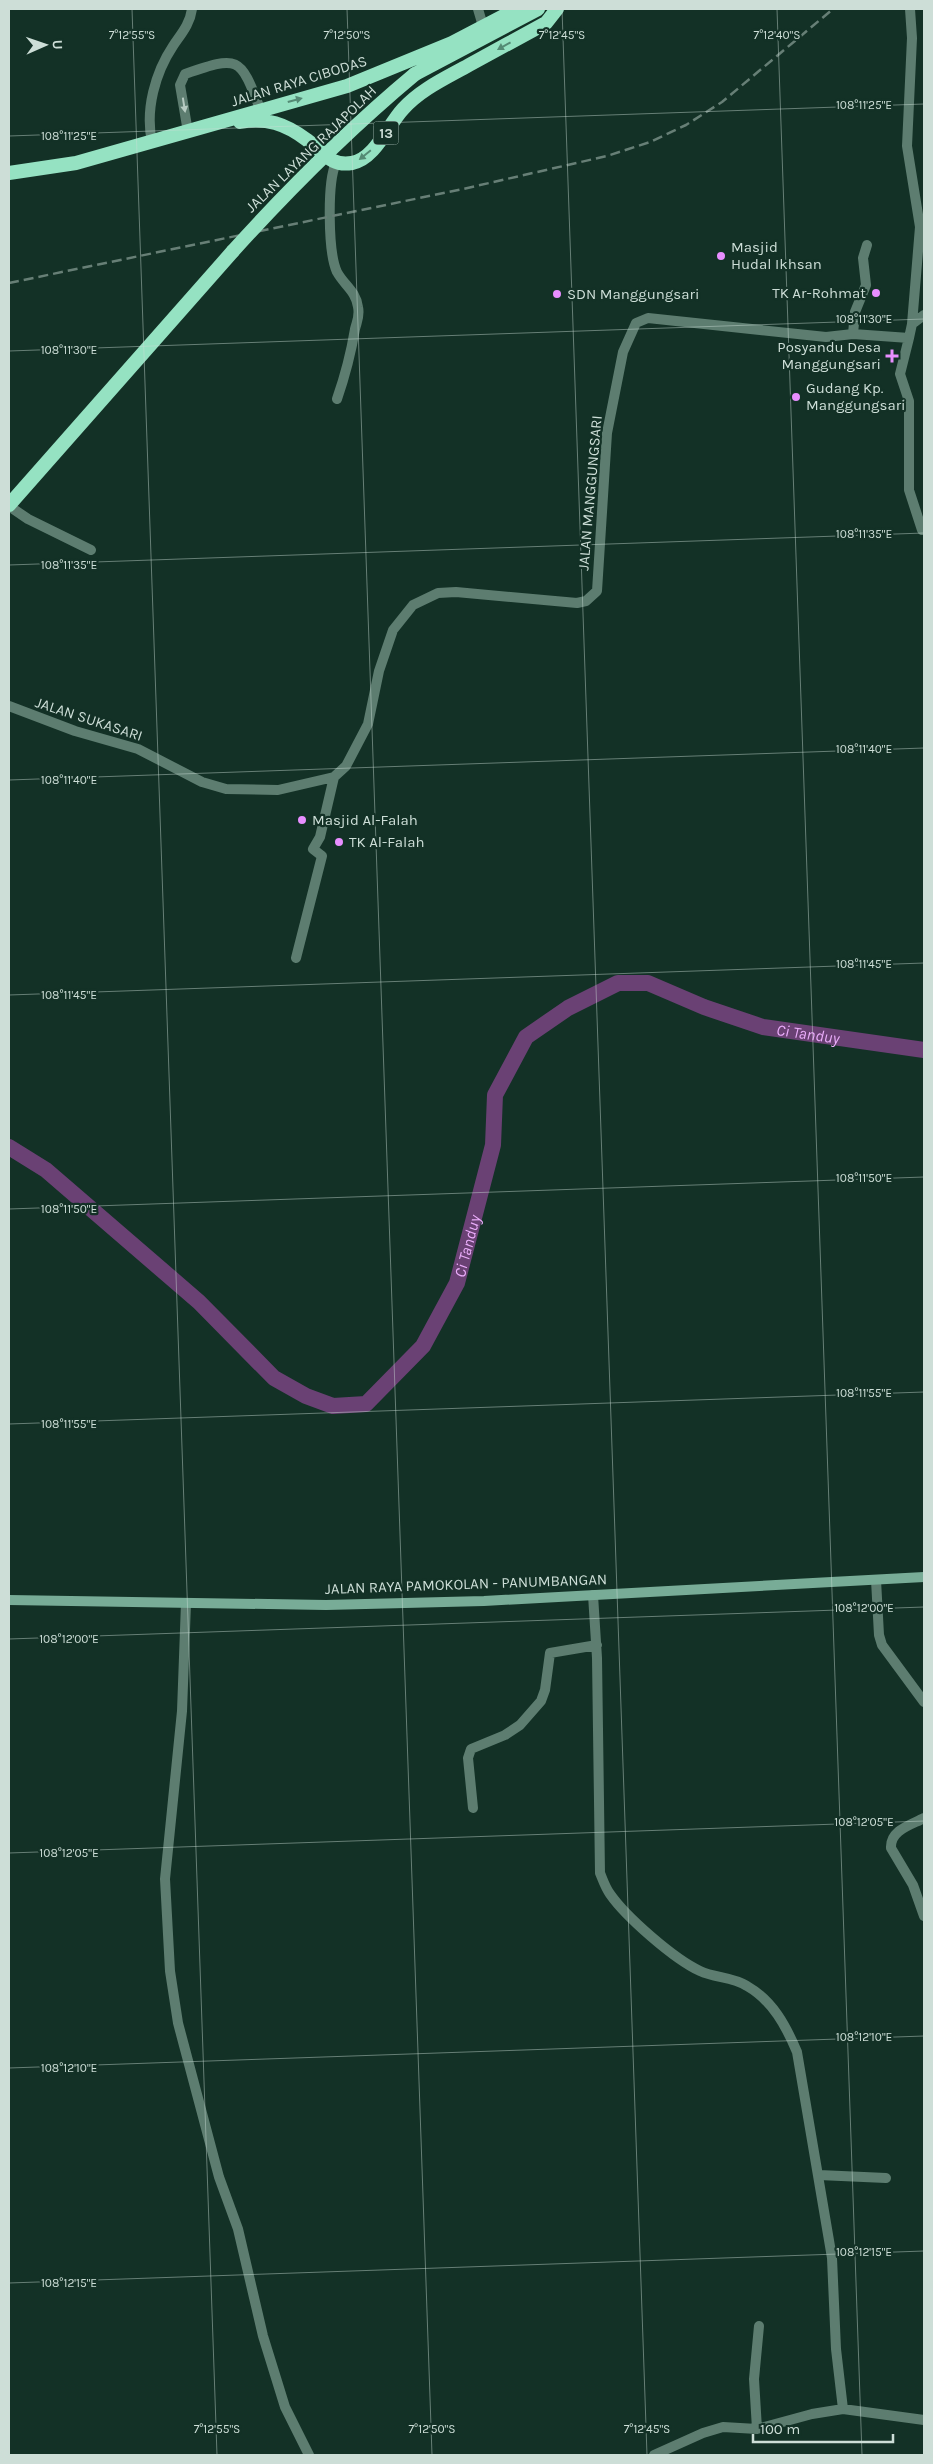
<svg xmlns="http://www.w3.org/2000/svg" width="933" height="2464" viewBox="0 0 933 2464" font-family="Karla,sans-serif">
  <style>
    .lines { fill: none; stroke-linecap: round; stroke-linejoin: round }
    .river { stroke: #6a4174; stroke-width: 16 }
    .minor { stroke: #5d7d70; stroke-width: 10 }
    .secondary { stroke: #78ac97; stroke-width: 10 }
    .trunk { stroke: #95e2c2; stroke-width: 14 }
    .rail { stroke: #677f76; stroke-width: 2.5; stroke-dasharray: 10 5; stroke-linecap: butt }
    .trunk-bridge { stroke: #95e2c2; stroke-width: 14 }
    .oneway { fill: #548a74 }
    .oneway2 { fill: #b7cbc2 }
    .ticks { fill: none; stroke: #cdded7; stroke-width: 1; stroke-opacity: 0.45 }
    .poi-dot { fill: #e88eff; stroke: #133126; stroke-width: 2 }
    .labels { text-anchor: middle; stroke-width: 4.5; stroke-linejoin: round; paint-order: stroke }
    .shield { fill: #133126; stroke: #95aaa2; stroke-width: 1 }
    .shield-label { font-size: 14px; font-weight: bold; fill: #cdded7 }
    .street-label { font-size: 15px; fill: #cdded7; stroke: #133126 }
    .poi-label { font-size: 15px; fill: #cdded7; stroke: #133126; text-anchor: start }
    .water-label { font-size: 16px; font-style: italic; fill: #ebadfb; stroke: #133126 }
    .ticks-label { font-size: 12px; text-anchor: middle; fill: #cdded7; stroke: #133126; stroke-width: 4.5; stroke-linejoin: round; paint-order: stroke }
  </style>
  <rect width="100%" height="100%" fill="#133126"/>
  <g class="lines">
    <path class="river" id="s1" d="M9 1147 46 1170 199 1302 274 1378 306 1396 333 1406 366 1404 423 1346 457 1283 493 1145 495 1095 526 1037 568 1008 618 983H648L704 1007 763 1027 924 1050"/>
    <path class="minor" d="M478 9 483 26
      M188 132 180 85 185 74C238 56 240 55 260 109
      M152 142C145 110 155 73 173 46 181 34 190 24 192 9
      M336 163C327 182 328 253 337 272 344 285 356 291 358 307 360 316 357 321 355 329 351 353 345 376 337 399
      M912 324 924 315
      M853 334 855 312 866 285 863 258 867 245
      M909 338 900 374 909 401V490L922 530
      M9 506 28 519 91 550
      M9 706 75 731 138 749 202 782 226 789 278 790 334 777 346 766 368 724 379 671 393 630 413 605 438 593 456 592 577 603 586 601 597 591 607 433 623 352 636 323 648 318 826 337 853 334 909 338 912 324 920 227 907 146 912 38 910 9
      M296 958 322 856 313 849 320 837 334 777
      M876 1580 879 1635 882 1645 924 1702
      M593 1595 597 1658 600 1873C603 1880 605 1887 610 1894 626 1917 674 1959 700 1971 715 1978 733 1977 747 1986 773 2001 786 2026 797 2052L832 2258 836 2349 843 2409
      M186 1603 182 1711 165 1879 170 1971 178 2023 219 2177 238 2229 263 2336 285 2407 309 2455
      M473 1808 468 1758 471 1749 505 1735 520 1725 541 1701 545 1690 550 1653 597 1645
      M924 1818C911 1825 890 1830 891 1848L913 1885 924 1916
      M819 2175 886 2178
      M757 2429 754 2379 759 2326
      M654 2455 703 2433 723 2427 757 2429 812 2414 843 2409 924 2420"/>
    <path class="secondary" d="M9 1600 326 1605 484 1601 924 1577"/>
    <path class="trunk" d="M415 74 538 9
      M240 122C266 117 286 124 307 140 323 151 330 167 352 163 375 159 388 125 403 109 421 89 446 78 469 65 495 51 520 37 546 23L557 9
      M9 173 76 163 347 86 452 43 517 9
      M9 505 233 251"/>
    <path class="rail" d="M9 283 463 189 607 156 650 142 686 125 722 102 833 9"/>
    <path class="trunk-bridge" d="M233 251C290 188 349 129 415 74"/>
  </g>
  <defs><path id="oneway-solid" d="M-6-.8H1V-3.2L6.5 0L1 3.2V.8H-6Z" transform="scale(1.25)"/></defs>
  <g class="oneway">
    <use href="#oneway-solid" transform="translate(504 46) rotate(151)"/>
    <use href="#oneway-solid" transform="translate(295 100) rotate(-15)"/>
    <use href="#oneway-solid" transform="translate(365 155) rotate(141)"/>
  </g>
  <use class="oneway2" href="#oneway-solid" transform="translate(184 105) rotate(81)"/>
  <path class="ticks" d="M132 9 217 2455M347 9 432 2455M562 9 647 2455M777 9 862 2455M9 136 924 104M9 351 924 319M9 565 924 533M9 780 924 748M9 995 924 963M9 1209 924 1177M9 1424 924 1392M9 1639 924 1607M9 1853 924 1821M9 2068 924 2036M9 2283 924 2251"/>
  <g class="poi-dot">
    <circle cx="721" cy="256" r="5"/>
    <circle cx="876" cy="293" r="5"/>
    <circle cx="557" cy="294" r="5"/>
    <path d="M889.5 348.5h5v5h5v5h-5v5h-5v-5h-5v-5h5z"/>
    <circle cx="796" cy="397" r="5"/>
    <circle cx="302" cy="820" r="5"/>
    <circle cx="339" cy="842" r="5"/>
  </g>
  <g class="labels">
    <rect class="shield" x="373.5" y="121.5" width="25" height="23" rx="4"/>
    <g class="shield-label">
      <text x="386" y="138">13</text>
    </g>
    <g class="street-label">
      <text transform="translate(299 81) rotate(-17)" y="5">JALAN RAYA CIBODAS</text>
      <text transform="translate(311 149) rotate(-44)" y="5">JALAN LAYANG RAJAPOLAH</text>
      <text transform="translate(590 493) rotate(-85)" y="5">JALAN MANGGUNGSARI</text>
      <text transform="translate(89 719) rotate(18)" y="5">JALAN SUKASARI</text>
      <text transform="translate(466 1584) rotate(-2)" y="5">JALAN RAYA PAMOKOLAN - PANUMBANGAN</text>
    </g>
    <g class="poi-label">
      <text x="731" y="252">Masjid<tspan x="731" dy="17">Hudal Ikhsan</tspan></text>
      <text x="866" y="298" text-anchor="end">TK Ar-Rohmat</text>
      <text x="567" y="299">SDN Manggungsari</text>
      <text x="881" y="352" text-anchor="end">Posyandu Desa<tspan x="881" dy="17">Manggungsari</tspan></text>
      <text x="806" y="393">Gudang Kp.<tspan x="806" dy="17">Manggungsari</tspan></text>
      <text x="312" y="825">Masjid Al-Falah</text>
      <text x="349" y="847">TK Al-Falah</text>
    </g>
    <g class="water-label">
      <text dy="6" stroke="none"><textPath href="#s1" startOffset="1168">Ci Tanduy</textPath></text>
      <text dy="6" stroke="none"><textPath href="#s1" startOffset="642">Ci Tanduy</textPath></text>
    </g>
  </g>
  <g class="ticks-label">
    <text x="132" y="39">7°12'55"S</text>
    <text x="347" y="39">7°12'50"S</text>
    <text x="562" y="39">7°12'45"S</text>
    <text x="777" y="39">7°12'40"S</text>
    <text x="864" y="109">108°11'25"E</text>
    <text x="69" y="140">108°11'25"E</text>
    <text x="864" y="323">108°11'30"E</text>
    <text x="69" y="354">108°11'30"E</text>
    <text x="864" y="538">108°11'35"E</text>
    <text x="69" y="569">108°11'35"E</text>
    <text x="864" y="753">108°11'40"E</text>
    <text x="69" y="784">108°11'40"E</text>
    <text x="864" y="968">108°11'45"E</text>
    <text x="69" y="999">108°11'45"E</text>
    <text x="864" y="1182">108°11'50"E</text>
    <text x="69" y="1213">108°11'50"E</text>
    <text x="864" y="1397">108°11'55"E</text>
    <text x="69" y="1428">108°11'55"E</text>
    <text x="864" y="1612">108°12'00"E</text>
    <text x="69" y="1643">108°12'00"E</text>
    <text x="864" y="1826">108°12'05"E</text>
    <text x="69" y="1857">108°12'05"E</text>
    <text x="864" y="2041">108°12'10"E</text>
    <text x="69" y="2072">108°12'10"E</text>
    <text x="864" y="2256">108°12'15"E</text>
    <text x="69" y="2287">108°12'15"E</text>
    <text x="217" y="2433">7°12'55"S</text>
    <text x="432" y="2433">7°12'50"S</text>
    <text x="647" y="2433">7°12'45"S</text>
  </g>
  <rect width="933" height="2464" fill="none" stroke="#cdded7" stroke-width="20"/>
  <g transform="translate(45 45) rotate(88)" stroke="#133126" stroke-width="4" paint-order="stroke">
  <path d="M0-4L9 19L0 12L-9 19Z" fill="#cdded7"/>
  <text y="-8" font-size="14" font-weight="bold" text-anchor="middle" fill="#cdded7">U</text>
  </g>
  <path d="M753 2434v8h140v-8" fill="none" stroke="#cdded7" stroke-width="2.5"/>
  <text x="760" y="2434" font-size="15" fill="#cdded7" stroke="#133126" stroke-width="4" paint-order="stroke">100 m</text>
</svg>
